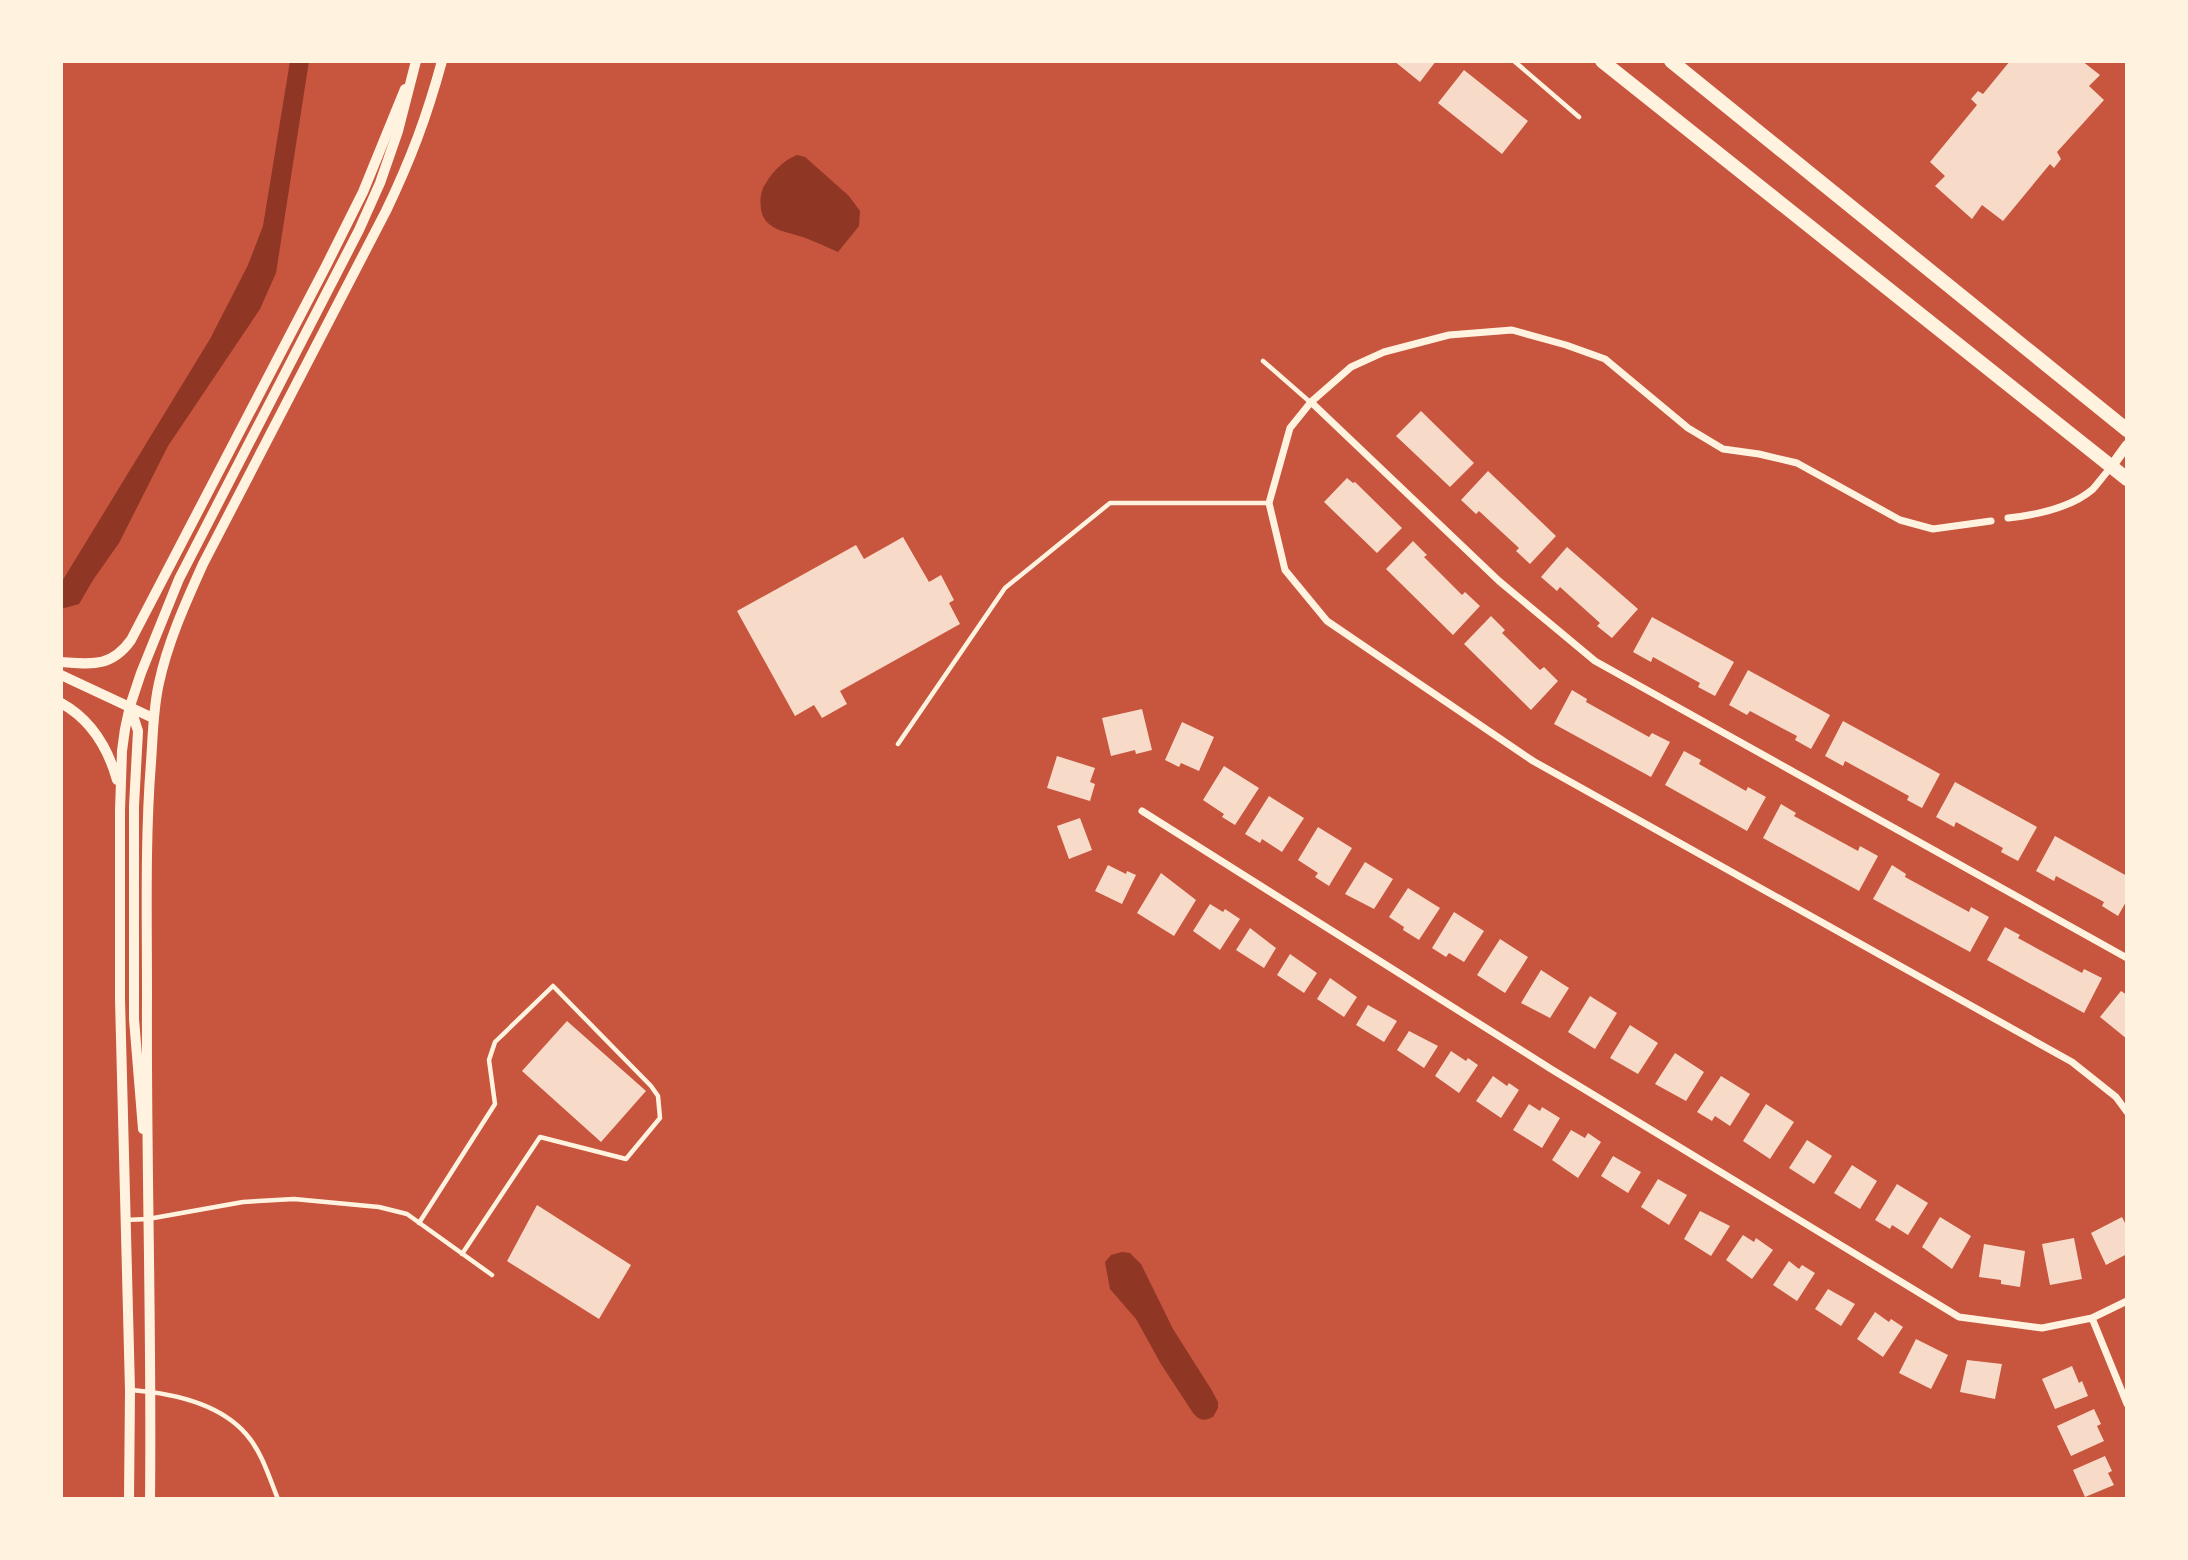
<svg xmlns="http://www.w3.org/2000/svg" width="2188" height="1560" viewBox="0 0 2188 1560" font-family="Raleway,sans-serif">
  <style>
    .water { fill: #8f3625 }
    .building { fill: #f7dbc8 }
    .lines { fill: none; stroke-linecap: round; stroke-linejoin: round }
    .service { stroke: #fff3e0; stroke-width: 4.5 }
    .minor { stroke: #fff3e0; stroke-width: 7 }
    .tertiary { stroke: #fff3e0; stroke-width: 10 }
    .secondary { stroke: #fff3e0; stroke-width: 10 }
    .trunk { stroke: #fff3e0; stroke-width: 14 }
  </style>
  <rect width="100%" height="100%" fill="#c8553d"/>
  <path class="water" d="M290 61H309L276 273 260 309 168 446 119 543 93 580 79 604 61 609V583L210 339 248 265 263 226Z
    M797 155 805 157 849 196 860 211 859 226 838 252C828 248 819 243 808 239 791 232 764 232 761 209 760 199 760 192 766 183 773 171 784 160 797 155Z
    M1122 1252 1130 1253 1141 1264 1173 1329 1211 1389 1218 1402V1408L1213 1417C1204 1421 1200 1421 1193 1413L1161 1364 1136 1319 1110 1289 1105 1262 1111 1255Z"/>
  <path class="building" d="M1394 61H1436L1420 82Z
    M2010 61H2082L2100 75 2089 86 2104 100 2057 152 2061 159 2054 168 2050 164 2003 221 1982 205 1972 219 1935 186 1945 176 1930 162 1977 105 1971 99 1978 91 1983 94Z
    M1464 70 1528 121 1502 154 1438 103Z
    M1421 411 1474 463 1450 487 1396 436Z
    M1488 471 1556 536 1530 564 1516 551 1519 548 1479 511 1476 514 1461 500Z
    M1347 478 1353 483 1355 482 1402 528 1377 553 1324 502Z
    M903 537 929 582 941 575 954 600 949 603 960 624 840 691 847 704 822 718 814 705 795 716 737 611 856 545 864 559Z
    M1413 541 1427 555 1424 557 1462 595 1465 592 1480 606 1453 635 1386 569Z
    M1567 547 1638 609 1612 638 1597 626 1600 623 1560 587 1557 591 1541 577Z
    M1491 616 1505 630 1502 633 1540 670 1544 667 1558 681 1531 710 1464 644Z
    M1652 617 1734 662 1715 696 1698 687 1700 683 1653 657 1651 662 1633 652Z
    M1748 670 1830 715 1811 749 1795 740 1797 736 1750 711 1747 715 1729 705Z
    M1572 690 1587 699 1586 702 1649 737 1652 733 1670 742 1651 777 1554 724Z
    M1142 709 1152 750 1136 754 1135 750 1111 756 1102 718Z
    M1843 721 1940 774 1922 808 1907 800 1909 796 1845 761 1843 766 1825 756Z
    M1182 722 1214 737 1199 771 1181 763 1179 767 1165 760Z
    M1684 751 1701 760 1699 764 1746 791 1748 787 1766 797 1747 831 1665 785Z
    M1057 756 1095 768 1090 782 1095 784 1090 801 1047 788Z
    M1224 766 1259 788 1235 825 1222 817 1224 814 1203 800Z
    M1955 782 2037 827 2018 861 2001 852 2003 848 1956 822 1954 827 1936 817Z
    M1269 796 1304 818 1282 852 1262 839 1260 843 1245 834Z
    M1781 804 1796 813 1794 816 1858 851 1860 846 1878 856 1859 891 1763 838Z
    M1080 818 1092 850 1069 859 1057 826Z
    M1318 827 1352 848 1329 886 1315 877 1318 873 1298 860Z
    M2055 836 2127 876V900L2118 916 2102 906 2104 902 2056 876 2054 881 2036 871Z
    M1365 862 1393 879 1374 909 1345 894Z
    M1108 865 1126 874 1127 871 1136 875 1122 904 1095 891Z
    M1892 865 1906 874 1905 877 1969 912 1971 907 1989 917 1970 952 1873 899Z
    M1161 873 1196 900 1174 936 1137 913Z
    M1408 888 1440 908 1419 940 1403 930 1404 927 1389 917Z
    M1210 904 1223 912 1225 909 1240 919 1220 950 1193 931Z
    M1454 912 1484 931 1464 962 1449 953 1446 957 1432 948Z
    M2005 927 2020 935 2018 938 2082 973 2084 969 2102 978 2084 1013 1987 960Z
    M1250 928 1276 948 1264 968 1236 950Z
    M1500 939 1528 957 1505 993 1477 975Z
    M1290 954 1317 973 1304 993 1277 975Z
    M1541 970 1569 988 1550 1018 1521 1003Z
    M1330 978 1357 997 1344 1017 1317 999Z
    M2121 991 2127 995V1039L2100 1017Z
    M1590 996 1617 1013 1595 1049 1568 1032Z
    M1368 1005 1397 1021 1384 1042 1356 1025Z
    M567 1021 646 1091 601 1142 522 1071Z
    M1630 1025 1658 1043 1638 1074 1610 1058Z
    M1409 1031 1438 1046 1424 1068 1397 1050Z
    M1451 1051 1466 1061 1468 1058 1478 1065 1459 1093 1435 1076Z
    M1675 1053 1704 1072 1686 1101 1655 1084Z
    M1493 1076 1507 1086 1509 1083 1519 1090 1501 1118 1476 1101Z
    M1721 1076 1750 1094 1730 1126 1715 1116 1712 1121 1697 1112Z
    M1529 1104 1540 1111 1542 1107 1560 1118 1542 1148 1513 1130Z
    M1766 1104 1794 1122 1770 1159 1743 1141Z
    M1571 1130 1585 1138 1588 1133 1601 1142 1578 1178 1552 1160Z
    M1807 1140 1832 1156 1814 1184 1789 1168Z
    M1613 1156 1641 1172 1628 1193 1601 1176Z
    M1852 1165 1877 1181 1860 1209 1834 1193Z
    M1658 1179 1687 1195 1669 1225 1641 1207Z
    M1897 1184 1928 1203 1908 1235 1892 1225 1890 1229 1875 1220Z
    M537 1205 631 1265 599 1319 507 1261Z
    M1700 1211 1730 1226 1711 1256 1684 1239Z
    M1940 1217 1971 1236 1952 1269 1922 1247Z
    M2122 1217 2127 1227V1254L2106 1265 2091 1233Z
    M1743 1235 1754 1242 1756 1238 1773 1250 1752 1279 1726 1260Z
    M2074 1238 2082 1279 2050 1285 2042 1244Z
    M1984 1244 2025 1251 2020 1287 2001 1284V1280L1979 1277Z
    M1789 1261 1799 1269 1802 1265 1815 1273 1797 1301 1773 1285Z
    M1828 1289 1855 1304 1841 1326 1815 1309Z
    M1875 1312 1889 1322 1891 1319 1903 1327 1883 1357 1857 1339Z
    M1916 1339 1948 1355 1931 1389 1899 1373Z
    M1967 1360 2002 1364 1995 1399 1960 1392Z
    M2072 1366 2079 1383 2082 1381 2088 1396 2055 1409 2042 1379Z
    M2094 1409 2101 1424 2097 1426 2104 1441 2071 1456 2057 1426Z
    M2105 1456 2112 1471 2108 1473 2114 1485 2085 1497 2073 1470Z"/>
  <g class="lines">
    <path class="service" d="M1514 61 1579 117
      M1263 361 1310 402
      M898 744 1005 588 1110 503H1269
      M126 1220 148 1219 243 1202 294 1199 379 1207 407 1214 492 1275
      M419 1223 495 1104 489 1060 495 1042 553 986 651 1086 658 1096 660 1118 626 1159 540 1137 462 1254
      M131 1390C171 1393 219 1403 246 1434 262 1452 269 1477 278 1499"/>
    <path class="minor" d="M1311 402 1499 581 1595 661 2127 958
      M2008 518C2036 515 2071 508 2093 489 2099 482 2105 474 2111 467
      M1991 521 1933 529 1900 520 1797 463 1759 454 1723 449 1688 428 1605 359 1566 345 1512 330 1449 335 1384 352 1351 367 1311 402 1290 428 1269 503 1285 570 1327 621 1533 761 2072 1062 2116 1097 2127 1112
      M1142 811 1551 1069 1959 1317 2042 1328 2092 1318 2127 1301
      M2092 1318 2127 1404"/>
    <path class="tertiary" d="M2111 467 2127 445
      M61 662C91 664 111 668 131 640L326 266 363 192 405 89
      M61 675 153 718
      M130 706 138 731 134 806V1019L143 1129"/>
    <path class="secondary" d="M61 703C92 720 108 748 117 780
      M129 1499 130 1390 120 999V811L122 751 125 729 130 706 141 673 179 579 359 230 380 183 398 131 416 61
      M150 1499C152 1331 146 1163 147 995 147 917 145 839 151 762 153 735 153 709 159 683 168 641 186 602 203 564L386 211C411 159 427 116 442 61"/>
    <path class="trunk" d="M1602 61 2127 479
      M1671 61 2127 430"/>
  </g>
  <rect width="2188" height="1560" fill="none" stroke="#fff3e0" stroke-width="126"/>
</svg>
